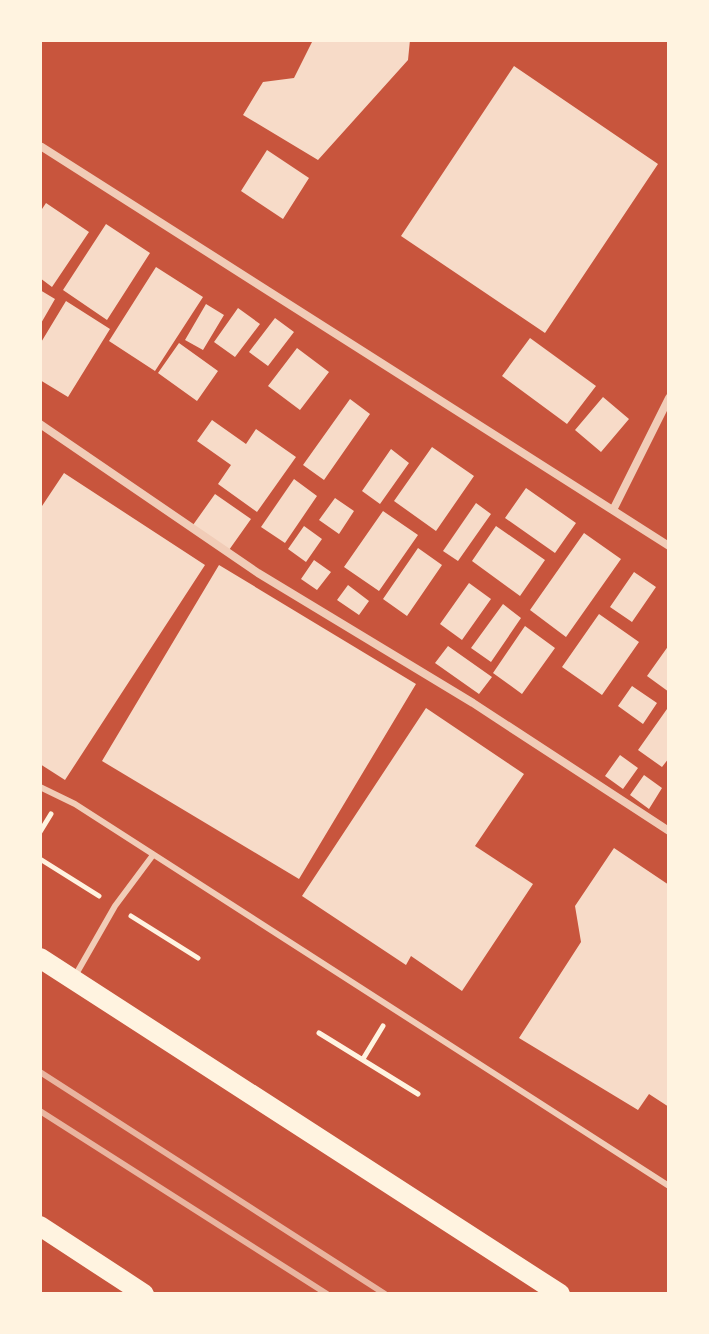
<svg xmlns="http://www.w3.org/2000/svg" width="709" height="1334" viewBox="0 0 709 1334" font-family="Quicksand,sans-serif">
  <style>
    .building { fill: #f7dbc8 }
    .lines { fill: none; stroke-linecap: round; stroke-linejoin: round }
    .path { stroke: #fff3e0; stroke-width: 5 }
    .service { stroke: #f1ccb7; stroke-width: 6 }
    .minor { stroke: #f1ccb7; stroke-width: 8 }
    .primary { stroke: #fff3e0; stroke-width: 20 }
    .rail { stroke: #e9b49f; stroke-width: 6 }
  </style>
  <rect width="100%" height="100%" fill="#c8553d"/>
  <path class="building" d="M313 40H410L408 60 318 160 243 115 263 82 294 78Z
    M514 66 658 164 545 333 401 236Z
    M267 150 309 178 283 219 241 191Z
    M46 203 89 232 52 287 40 278V212Z
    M106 224 150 253 107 320 63 290Z
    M156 267 203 297 155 371 109 341Z
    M40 290 55 299 40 325Z
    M66 301 110 329 68 397 40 380V344Z
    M206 304 224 315 203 350 185 340Z
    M238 308 260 324 235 357 214 342Z
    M275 318 294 332 268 366 249 352Z
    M530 338 596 386 567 424 502 376Z
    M179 343 218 371 197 401 158 373Z
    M297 348 329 372 300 410 268 386Z
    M603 397 629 419 601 452 575 430Z
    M350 399 370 414 324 480 303 465Z
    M212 420 246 444 256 429 296 457 257 512 218 484 231 465 197 441Z
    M432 447 474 476 436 531 394 501Z
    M391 449 409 463 380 504 362 491Z
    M64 473 205 565 65 780 40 764V509Z
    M294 479 317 496 285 543 261 527Z
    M526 488 576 523 555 553 505 518Z
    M215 494 251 519 229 550 193 525Z
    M335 498 354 511 339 534 319 520Z
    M476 503 491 514 458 561 443 551Z
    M383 511 418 535 379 591 344 567Z
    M304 526 322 539 306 562 288 549Z
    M496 526 545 560 520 596 472 561Z
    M584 533 621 559 566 637 530 610Z
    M418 548 442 565 407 616 383 599Z
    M314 560 331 572 317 590 301 579Z
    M219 565 416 684 299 879 102 761Z
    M634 572 656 587 632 622 610 607Z
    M469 583 491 599 462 640 440 624Z
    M348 585 369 601 359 615 337 600Z
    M503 604 521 618 491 662 471 648Z
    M599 614 639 642 602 695 562 667Z
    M525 626 555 648 522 694 493 673Z
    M669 645V692L647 676Z
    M448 646 492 677 479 694 435 663Z
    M632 686 657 703 643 724 618 706Z
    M426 708 524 774 475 846 533 884 462 991 411 956 406 965 302 896Z
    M667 709 669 758 662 767 638 750Z
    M620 755 638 768 623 789 605 776Z
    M644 775 662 788 649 809 630 795Z
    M614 848 669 885V1107L649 1094 638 1110 519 1038 581 942 575 906Z"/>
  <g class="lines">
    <path class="path" d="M40 832 51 814
      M40 859 99 896
      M131 916 198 958
      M319 1033 418 1094
      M363 1059 383 1026"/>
    <path class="service" d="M40 787 75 804 669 1186
      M75 976 115 906 153 855"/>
    <path class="minor" d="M42 147 669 546
      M40 424 258 573 473 703 669 831
      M613 510 669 398"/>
    <path class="primary" d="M40 958 560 1294
      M40 1226 144 1294"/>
    <path class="rail" d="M40 1072 385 1294
      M40 1111 327 1294"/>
  </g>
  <rect width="709" height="1334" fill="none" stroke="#fff3e0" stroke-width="84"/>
</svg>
